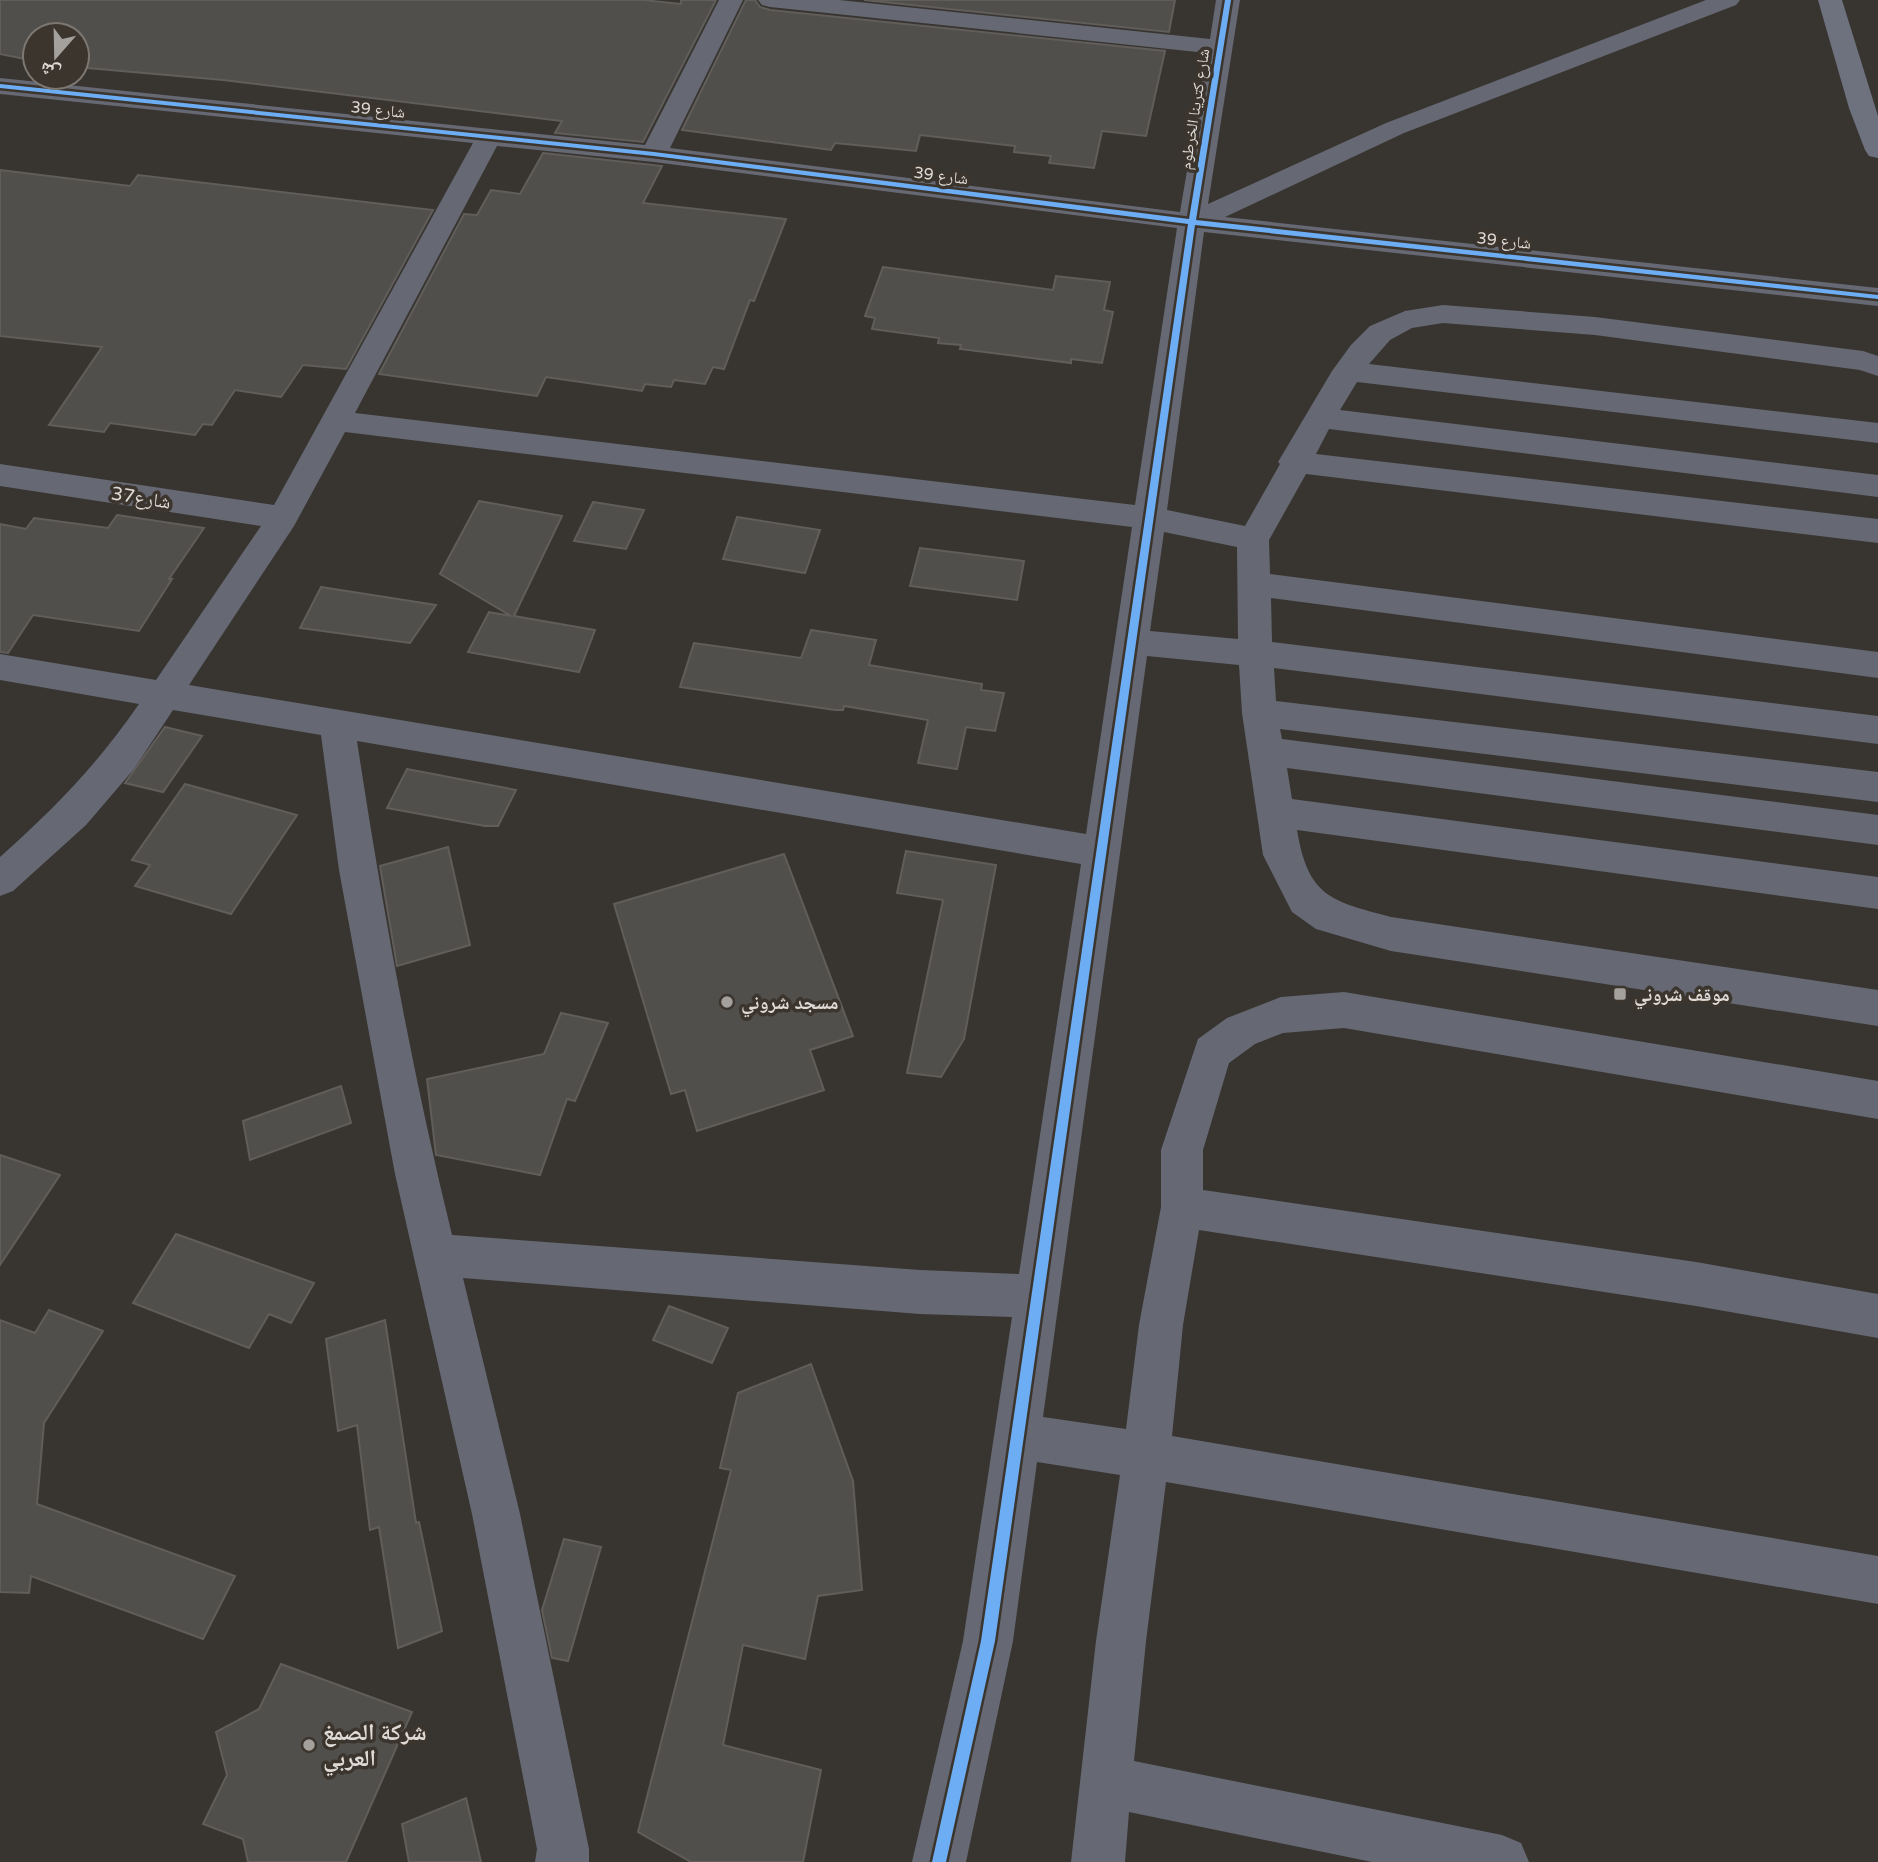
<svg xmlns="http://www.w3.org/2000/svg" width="1878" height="1862" viewBox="0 0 1878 1862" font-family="'Varela Round','Noto Naskh Arabic',sans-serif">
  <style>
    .building { fill: #514f4b; stroke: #605d5a; stroke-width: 2 }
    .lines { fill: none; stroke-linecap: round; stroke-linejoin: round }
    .minor { fill: #666973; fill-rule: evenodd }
    .major { fill: #6e717e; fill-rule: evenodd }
    .cycleway-casing { stroke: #3b352e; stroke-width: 5 }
    .cycleway { fill: #6dadf4; fill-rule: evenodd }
    .poi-dot { fill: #a4a09c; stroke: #3b352e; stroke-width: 2.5 }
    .labels { text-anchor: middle; stroke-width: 7; stroke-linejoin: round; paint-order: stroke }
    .far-street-label { font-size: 16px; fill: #dedad6; stroke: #3b352e }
    .street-label { font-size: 19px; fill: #dedad6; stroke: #3b352e }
    .poi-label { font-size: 19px; font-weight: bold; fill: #dedad6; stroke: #3b352e; text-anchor: start }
    .near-poi-label { font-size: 23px; font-weight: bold; fill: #dedad6; stroke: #3b352e; text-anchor: start }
  </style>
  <rect width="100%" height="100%" fill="#383531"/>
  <path class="building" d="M0 0H643L681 4V0H716L643 142 555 133 562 121 223 80 77 67V35H35V61L0 54Z
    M746 0H755L760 7 770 10 1165 51 1146 136 1102 131 1094 168 1049 163 1051 156 1014 152 1015 146 920 135 916 151 835 143 831 150 682 130Z
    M864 0H1175L1169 32Z
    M543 153 662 166 643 203 786 219 754 301 750 300 724 369 713 367 705 384 674 380 671 387 645 384 642 391 546 377 537 396 379 374 464 214 477 215 491 190 520 194Z
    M0 170 130 186 138 175 433 210 346 369 303 365 281 397 235 390 212 425 203 424 195 435 110 423 104 432 49 425 102 347 0 336Z
    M883 267 1053 290 1056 276 1110 282 1104 310 1113 312 1102 363 1071 359V363L960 349 961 345 938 343 939 338 872 329 875 318 865 316Z
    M479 501 562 516 514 616 595 630 579 672 468 652 489 612 511 616 440 574Z
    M593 502 644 510 626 549 574 541Z
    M117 515 204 528 169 579H172L139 631 33 615 8 653 0 652V524L26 529 34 518 108 528Z
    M737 517 820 530 805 573 723 559Z
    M920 548 1024 561 1017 600 910 586Z
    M321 587 436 605 410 643 300 628Z
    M811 630 876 640 869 665 982 684 981 690 1004 693 995 731 966 727 957 769 918 763 928 720 844 706 843 710H835L680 687 694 643 801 658Z
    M165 727 202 736 163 792 125 783Z
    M407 769 516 790 498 826H485L387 808Z
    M185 784 297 815 231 914 135 886 150 865 132 860Z
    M448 847 470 945 397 966 380 866Z
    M906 851 996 865 964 1039 941 1077 907 1073 943 900 897 893Z
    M784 854 853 1036 810 1050 824 1090 697 1131 685 1090 671 1094 614 904Z
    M561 1013 608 1023 575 1101 567 1099 540 1175 436 1155 427 1079 544 1054Z
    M341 1086 351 1123 250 1160 243 1121Z
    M0 1155 60 1175 0 1265Z
    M176 1234 314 1283 291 1323 269 1314 249 1348 133 1303Z
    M669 1306 728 1328 712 1363 653 1340Z
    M49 1310 103 1331 44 1423 37 1504 235 1576 203 1639 31 1576 29 1593 0 1592V1320L35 1333Z
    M385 1320 416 1523 419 1522 442 1631 398 1648 379 1527 370 1530 357 1425 338 1431 326 1339Z
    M811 1364 853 1481 862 1590 818 1596 805 1659 743 1645 723 1745 821 1770 803 1862H691L638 1832 731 1470 720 1468 738 1393Z
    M564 1539 601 1547 568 1661 552 1658 542 1610Z
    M281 1664 412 1712 346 1862H248L243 1839 203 1824 227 1775 216 1732 259 1709Z
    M466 1798 481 1862H409L402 1824Z"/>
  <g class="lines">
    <path class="minor" d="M719 0H743L670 148 1180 212 1207 53 770 7 762 5 758 0H839L1210 39 1216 0H1240L1208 204 1386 123 1706 0H1740L1736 5 1404 133 1225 217 1878 288V306L1204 232 1167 510 1245 526 1280 464 1278 462 1332 371 1351 345 1370 326 1405 311 1443 305 1595 317 1863 351 1878 356V376L1860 370 1595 335 1443 323 1412 328 1390 340 1369 364 1878 423V443L1357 382 1340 410 1878 475V497L1329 429 1316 454 1878 519V543L1306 474 1269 540 1270 574 1878 652V678L1271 598 1272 642 1878 716V744L1274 668 1276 701 1878 772V802L1280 729 1282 739 1878 815V845L1287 768 1292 799 1878 877V909L1297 830C1308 897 1331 901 1391 917L1878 990V1026L1391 951 1316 929 1292 912 1263 855 1242 713 1239 665 1147 656 1043 1417 1126 1429 1139 1325 1161 1207V1150L1198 1039 1227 1018 1281 997 1344 992 1878 1081V1119L1344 1028 1283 1033 1255 1044 1229 1063 1203 1150V1190L1696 1262 1878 1294V1338L1696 1306 1199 1230 1183 1325 1172 1436 1878 1556V1604L1166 1482 1146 1641 1134 1761 1502 1835 1521 1843 1529 1862H1372L1129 1812 1125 1862H1071L1096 1641 1120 1475 1037 1462 1013 1641 966 1862H912L963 1641 1012 1317 920 1314 463 1278 520 1514 589 1849V1862H535L537 1849 472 1514 395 1174 339 870 321 735 173 710 134 769 86 825 13 891 0 896V857C56 807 96 766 139 704L0 680V654L156 680 261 526 0 486V464L274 505 473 143 0 94V78L645 145ZM497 146 654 162 1177 228 1135 505 355 413ZM345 432 1132 527 1086 834 189 685 294 526ZM1164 532 1237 547 1238 639 1150 631ZM357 741 1081 864 1019 1274 920 1270 452 1235C412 1072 382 906 357 741Z"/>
    <path class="major" d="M1818 0H1842L1878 116V158L1869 156 1865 150 1849 108Z"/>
    <g class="cycleway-casing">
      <path id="cycleway" d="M1225 0H1231L1196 220 1878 295V299L1195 225 995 1641 946 1862H932L981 1641 1188 224 654 156 0 88V84L654 152 1189 219Z"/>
    </g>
    <use href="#cycleway" class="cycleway"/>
  </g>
  <g class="poi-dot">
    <rect x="1613" y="987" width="14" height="14" rx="3.5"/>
    <circle cx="727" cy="1002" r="7"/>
    <circle cx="309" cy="1745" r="7"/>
  </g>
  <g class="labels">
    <g class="far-street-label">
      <text transform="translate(378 109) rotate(6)" y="6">شارع 39</text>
      <text transform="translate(1194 109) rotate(-81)" y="6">شارع كترينا الخرطوم</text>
      <text transform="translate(941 175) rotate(7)" y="6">شارع 39</text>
      <text transform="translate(1504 240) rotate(6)" y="6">شارع 39</text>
    </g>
    <g class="street-label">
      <text transform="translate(141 497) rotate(9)" y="7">شارع37</text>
    </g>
    <g class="poi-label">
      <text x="1634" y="1001">موقف شروني</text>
      <text x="741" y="1009">مسجد شروني</text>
    </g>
    <g class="near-poi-label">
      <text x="323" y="1740">شركة الصمغ<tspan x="323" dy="26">العربي</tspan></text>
    </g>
  </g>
  <g transform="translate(56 56) rotate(200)"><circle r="33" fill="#3b352e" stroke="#7c7771" stroke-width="2"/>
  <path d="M0-5L12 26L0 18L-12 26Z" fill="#a4a09c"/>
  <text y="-10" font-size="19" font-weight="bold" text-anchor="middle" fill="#dedad6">ش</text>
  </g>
</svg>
